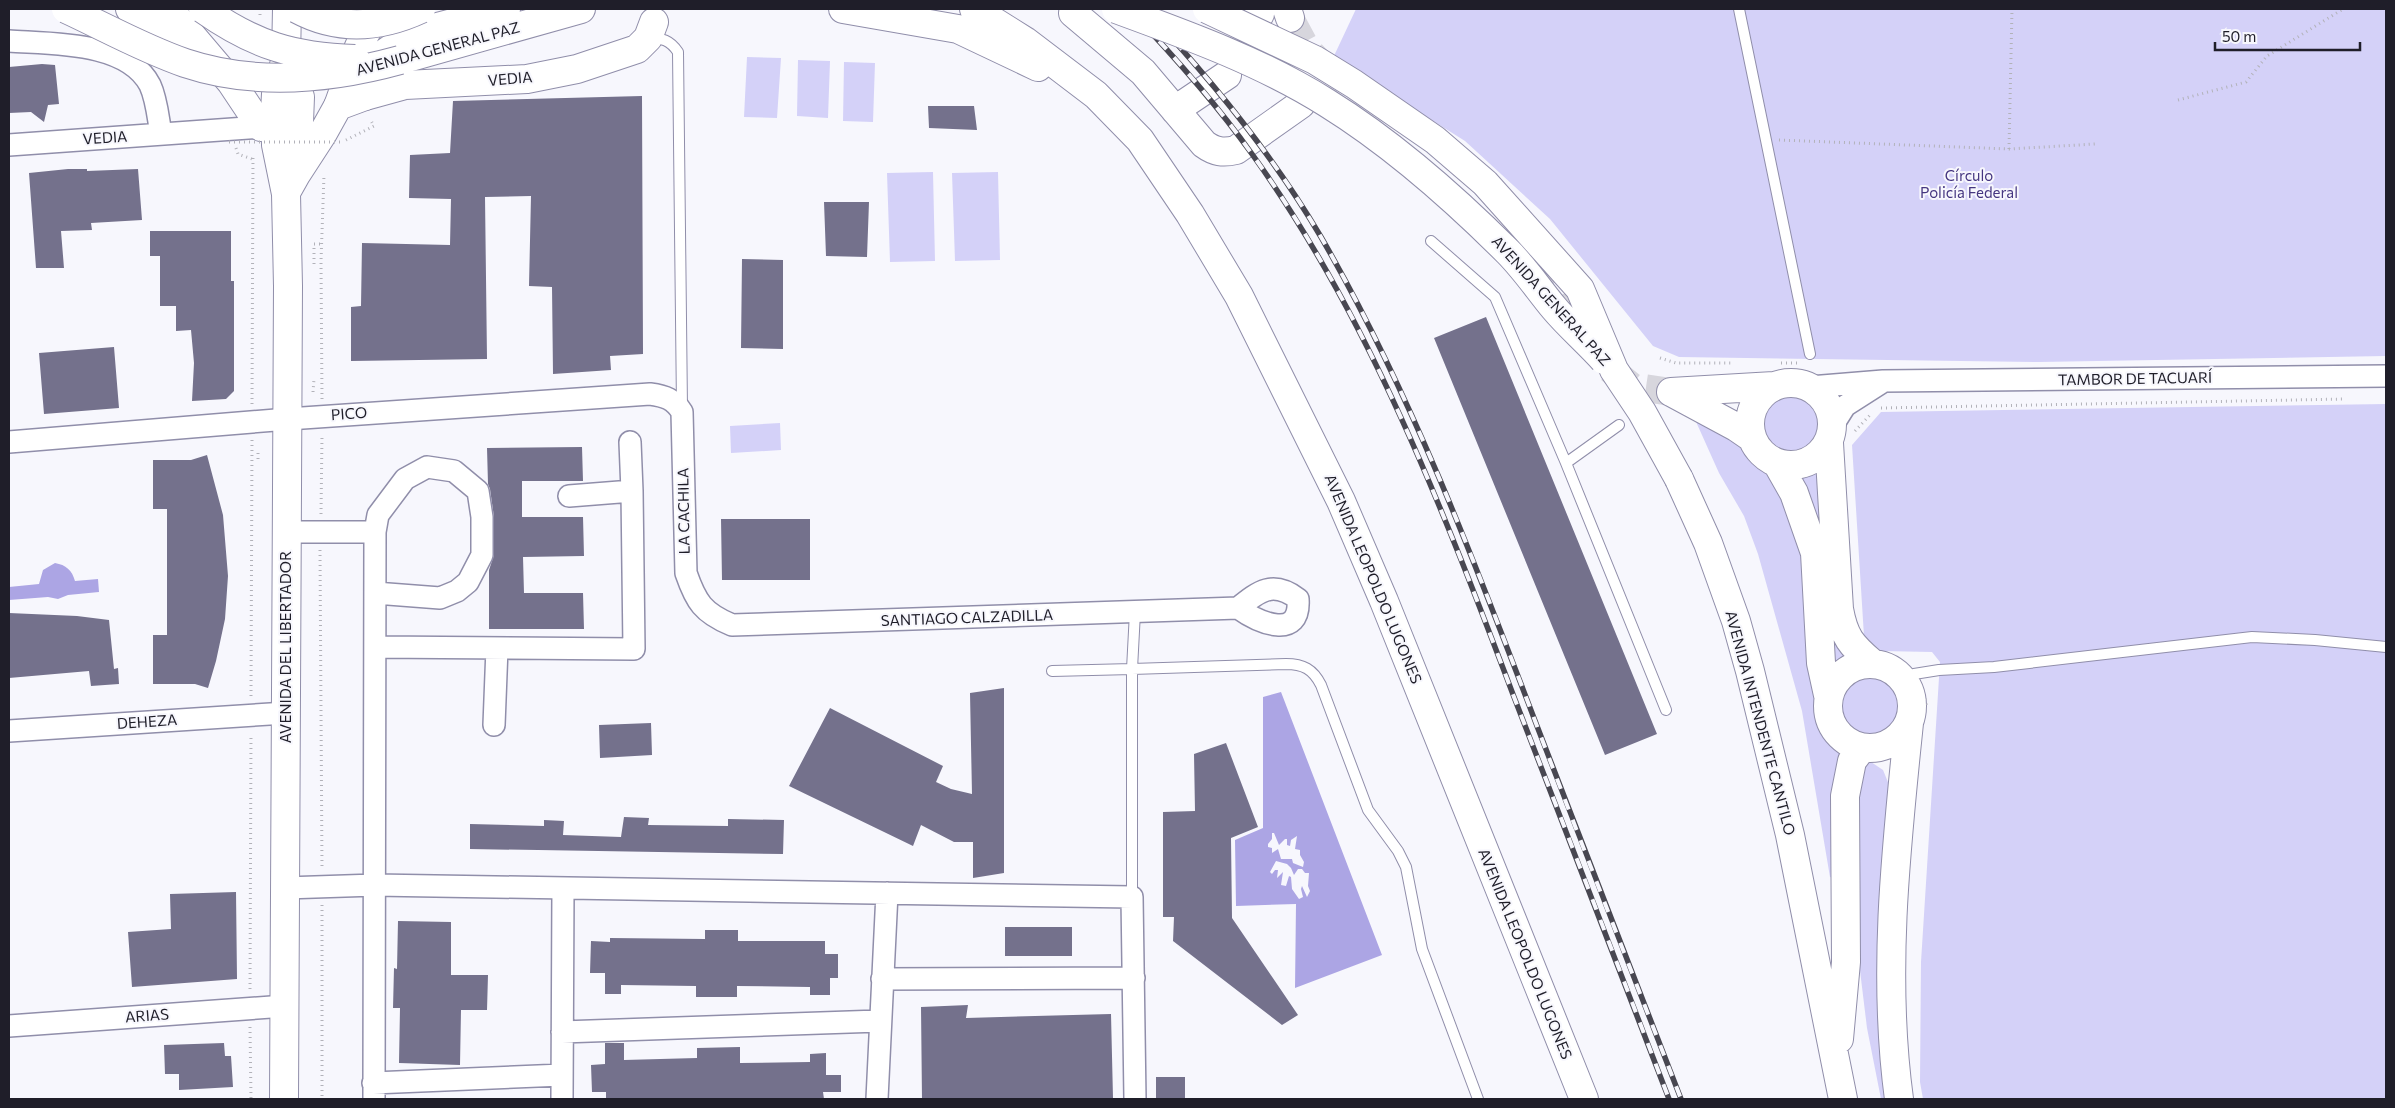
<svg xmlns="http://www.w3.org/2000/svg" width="2395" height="1108" viewBox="0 0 2395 1108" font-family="Commissioner,sans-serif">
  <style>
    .green { fill: #d4d1f8 }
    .water { fill: #aca5e4; fill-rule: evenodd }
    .building { fill: #74718c }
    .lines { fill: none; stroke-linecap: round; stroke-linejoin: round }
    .secondary-tunnel { stroke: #d7d6dd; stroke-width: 28; stroke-dasharray: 28 14; stroke-linecap: butt }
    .lane-casing { stroke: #908eaa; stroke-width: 12 }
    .street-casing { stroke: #908eaa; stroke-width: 24 }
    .secondary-casing { stroke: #908eaa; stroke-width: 30 }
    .primary-casing { stroke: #908eaa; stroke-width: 30 }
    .highway-casing { stroke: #908eaa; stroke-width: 30 }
    .path { stroke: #b2b2b9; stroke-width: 3; stroke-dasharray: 1 4; stroke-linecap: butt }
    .lane { stroke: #fff; stroke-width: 10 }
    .street { stroke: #fff; stroke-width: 21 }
    .secondary { stroke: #fff; stroke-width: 28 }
    .primary { stroke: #fff; stroke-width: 28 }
    .highway { stroke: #fff; stroke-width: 28 }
    .rail-casing { stroke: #484751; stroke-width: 5.5 }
    .rail { stroke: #f7f7fd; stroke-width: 4; stroke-dasharray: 11; stroke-linecap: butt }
    .highway-bridge-casing { stroke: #908eaa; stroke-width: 30; stroke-linecap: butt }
    .path-bridge { stroke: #b2b2b9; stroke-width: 3; stroke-dasharray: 1 4; stroke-linecap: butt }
    .highway-bridge { stroke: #fff; stroke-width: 28 }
    .labels { text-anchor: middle; stroke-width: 4; stroke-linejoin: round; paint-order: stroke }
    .street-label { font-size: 15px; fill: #1f1e29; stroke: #f7f7fd }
    .park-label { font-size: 15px; fill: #453680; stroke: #f7f7fd }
  </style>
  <rect width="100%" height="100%" fill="#f7f7fd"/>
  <path class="green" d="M1356 9H2386V356L2039 362 1679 357 1653 346 1550 219 1465 141 1333 58Z
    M747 57 781 58 777 118 744 117Z
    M798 60 830 61 828 118 797 116Z
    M844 62 875 63 873 122 843 121Z
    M933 172 935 261 890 262 887 173Z
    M998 172 1000 260 955 261 952 173Z
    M1790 390C1794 391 1801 392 1805 394 1812 398 1816 406 1818 413 1824 441 1809 455 1782 457 1764 444 1757 435 1756 412 1766 400 1774 393 1790 390Z
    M2386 404V1099H1923L1920 1082 1921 962 1940 662 1932 652 1881 651 1864 636 1852 445 1881 412Z
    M1693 415C1727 434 1761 452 1784 487 1809 525 1812 622 1814 669 1815 688 1812 712 1821 729 1826 740 1834 747 1844 754L1839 879 1830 877 1802 711 1758 554 1744 516 1719 473Z
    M780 423 781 450 731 453 730 426Z
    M1821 463 1849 654 1832 669 1792 473 1809 470Z
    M1836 707a31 31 0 1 1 62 0a31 31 0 1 1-62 0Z
    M1871 762 1883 770 1890 787 1877 969 1881 1047 1888 1099H1881L1867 1028 1857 946 1855 770 1860 764Z"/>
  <path class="water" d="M55 563C66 565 72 570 75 581L98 579 99 592 68 595 58 599 48 597 9 600V587L39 584 43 570Z
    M1281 692 1382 955 1295 988 1296 904 1236 906 1235 840 1263 828V697ZM1272 833H1274L1279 845 1285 839H1287V845L1290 846 1291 840 1297 836 1295 849 1300 850V855L1304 862 1303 867 1293 863 1292 859H1281L1278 849 1272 853V848L1268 847V844L1272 839ZM1276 861 1287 864 1291 868 1294 875 1298 869H1302L1305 873H1309L1308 886 1310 891 1307 897 1302 886 1301 889 1303 897 1299 899 1292 889 1291 877 1289 876 1286 886 1281 885 1283 872 1277 878 1278 870H1275L1272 874 1270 872Z"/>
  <path class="building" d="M42 64 55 65 59 104 48 105 44 122 31 112 9 113V67Z
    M642 96 643 354 610 356 611 370 553 374 552 287 529 286 531 196 485 197 487 359 351 361V307L361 306 362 243 450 245 451 199 409 198 410 155 450 153 453 101Z
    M928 106H974L977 130 929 128Z
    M68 169H87V171L138 169 142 220 91 223 92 230 61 231 64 268H36L29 173Z
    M824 202H869L867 257 826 256Z
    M150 231H231V281H234V391L226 399 192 401 194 363 191 330 176 331V306H160V256H150Z
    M742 259 783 260V349L741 348Z
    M1486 317 1657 734 1605 755 1434 338Z
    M114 347 119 408 44 414 39 353Z
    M582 447 583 481H522V517H583L584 556 523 557 524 593H583L584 629H489V570L494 555V517L490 489 488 484 487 448Z
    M207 455 223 515 228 576 225 619 216 661 208 688 195 684H153V635H167V509H153V460H191Z
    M721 519H810V580H722Z
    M9 613 77 616 109 620 114 669 118 668 119 684 91 686 89 671 9 678Z
    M1004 688V873L973 878V842H954L921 825 913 846 789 786 830 708 943 766 936 782 951 789 972 794 970 693Z
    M651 723 652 755 600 758 599 725Z
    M1226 743 1258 827 1231 838 1232 918 1298 1015 1282 1025 1173 941 1174 917H1163V812L1195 811 1194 754Z
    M624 817 649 818 648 825 728 826V819L784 820 783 854 470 849V824L544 826V820L564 821 563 835 621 837Z
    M236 892 237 979 132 987 128 932 171 929 170 894Z
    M398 921 451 922V975H488L487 1010H461L460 1065 399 1063 400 1008H393L394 968 397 969Z
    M1005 927H1072V956H1005Z
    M705 930H738V941H825V954H838V978H830V995H810V987L737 986V997H696V986L621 985V994H605V973H590L591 941 610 942V938L705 939Z
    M968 1005 966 1018 1111 1014 1113 1098 922 1099 921 1007Z
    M224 1043 225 1056H231L233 1087 179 1090V1074H165L164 1045Z
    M605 1043H624V1060L697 1058V1048L740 1047V1063L810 1062V1054L826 1053V1075H841V1092H823L824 1099H606V1092H592L591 1065 605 1064Z
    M1156 1077H1185V1099H1156Z"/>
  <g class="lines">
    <path class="secondary-tunnel" d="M1290 18 1306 48 1325 68
      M1511 228 1557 289 1580 326
      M1610 369 1631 386 1671 392"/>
    <g class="lane-casing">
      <path id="lane" d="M1739 9 1810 354
        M649 38C662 38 670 40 678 52L682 408
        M1431 241 1495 297 1566 463
        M1619 425 1566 463 1666 710
        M1052 671 1132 669 1135 612
        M1903 679 1914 674 1939 670 1994 667 2252 637 2315 640 2386 647
        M1132 897V669L1286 664C1303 664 1313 669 1321 685L1368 810 1398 851 1406 867 1422 949 1478 1099"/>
    </g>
    <g class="street-casing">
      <path id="street" d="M9 41C51 44 127 41 150 85 157 100 158 118 161 134
        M9 145 261 127
        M1810 387 1883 381 2386 376
        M1833 425 1845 406 1881 383
        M9 442 288 419 650 394C665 396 674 399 682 412L686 573C696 602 703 613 732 625L1238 608C1259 591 1273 580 1298 599 1301 641 1259 623 1238 608
        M630 442 632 491
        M287 532H375L374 1099
        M375 532 378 515 405 479 427 467 454 471 478 491 482 517V555L468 582 457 591 440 598 375 593
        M375 647 634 649 632 491 569 496
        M494 725 497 648
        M9 731 286 713
        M285 888 375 885 1132 897 1135 1099
        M882 979 1134 978
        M9 1026 285 1006
        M562 1032 879 1021
        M373 1083 562 1075
        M562 1099 563 888
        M877 1099 887 893"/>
    </g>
    <g class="secondary-casing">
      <path id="secondary" d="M1259 9 1260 14
        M1287 9 1290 18
        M1073 13 1143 72 1204 144C1215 152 1223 153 1236 150L1301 104
        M365 96 405 85 527 79 577 69 637 49 648 38 654 22
        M1175 110 1227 75
        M1750 424a41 41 0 1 1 82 0a41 41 0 1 1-82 0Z
        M1671 392 1774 386
        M1671 392 1736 427 1752 438
        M1829 443 1839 609C1844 637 1851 645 1872 663
        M1777 463 1794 493 1815 553 1821 663 1828 695
        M1828 706a42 42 0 1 1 84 0a42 42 0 1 1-84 0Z
        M1899 1099C1882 975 1896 848 1909 723"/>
    </g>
    <g class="primary-casing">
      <path id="primary" d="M286 58 300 97 297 173 288 189
        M297 173 323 133 338 106 365 96
        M284 1099 288 286 286 194 276 145 275 111 276 94 286 58 287 9"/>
    </g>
    <g class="highway-casing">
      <path id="highway" d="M130 9 186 40
        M169 9 231 82 261 127
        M843 9 958 29 1038 67
        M974 9 1025 41 1096 95 1140 140 1190 214 1239 296 1341 501 1384 601 1584 1099
        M375 60 402 41 422 31 506 9
        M400 60 581 9
        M368 65 371 82 381 90
        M338 106C351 72 357 36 383 9
        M1679 479 1708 543 1736 621 1750 671 1790 835 1843 1099
        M1839 1039 1846 962 1845 796 1852 761 1862 748"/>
    </g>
    <path class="path" d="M260 9V17
      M2178 100 2246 82 2267 56 2343 9
      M346 140 374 126 370 119
      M1779 140 2009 149 2095 144
      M236 148 238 154 252 159
      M2009 149 2012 9
      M314 264V244H323
      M1660 358 1676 363H1734
      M1781 363H1799
      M313 392 314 379
      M322 399 321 261 324 175
      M252 404 253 155
      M1881 408 2345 399
      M1855 431 1870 415
      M258 453V462
      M321 514 322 435
      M320 550 322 869
      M1915 689 1925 696 1927 708
      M251 696 252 440
      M322 905V1099
      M250 989 251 735
      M250 1027 251 1099"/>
    <use href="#lane" class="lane"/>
    <use href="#street" class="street"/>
    <use href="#secondary" class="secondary"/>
    <use href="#primary" class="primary"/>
    <use href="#highway" class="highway"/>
    <g class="rail-casing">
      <path id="rail" d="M1129 9C1173 55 1215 102 1252 154 1370 318 1443 510 1514 697 1566 831 1618 965 1669 1099
        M1145 9C1210 78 1273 155 1321 237 1410 391 1474 560 1537 726 1584 851 1633 975 1681 1099"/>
    </g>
    <use href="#rail" class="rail"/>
    <g class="highway-bridge-casing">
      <path id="highway-bridge" d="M66 9C105 27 144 49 185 63 254 86 331 79 400 60
        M203 9C254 45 293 57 355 59
        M297 9C338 31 380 28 421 9
        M1116 9C1187 35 1262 62 1327 103 1393 144 1453 197 1508 252 1525 269 1539 290 1554 308 1569 326 1588 342 1604 360
        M1207 9 1315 60 1354 84 1435 140 1485 183 1580 289 1614 370 1642 412 1679 479"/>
    </g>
    <path class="path-bridge" d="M229 142H341"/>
    <use href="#highway-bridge" class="highway-bridge"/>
  </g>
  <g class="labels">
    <g class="street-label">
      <text transform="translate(438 49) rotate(-15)" y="5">AVENIDA GENERAL PAZ</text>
      <text transform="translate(510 79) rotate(-5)" y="5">VEDIA</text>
      <text transform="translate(105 138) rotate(-4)" y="5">VEDIA</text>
      <text transform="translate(1551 301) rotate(48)" y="5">AVENIDA GENERAL PAZ</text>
      <text transform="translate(2135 379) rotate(-1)" y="5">TAMBOR DE TACUARÍ</text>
      <text transform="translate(349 414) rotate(-4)" y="5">PICO</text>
      <text transform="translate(684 511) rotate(-91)" y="5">LA CACHILA</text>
      <text transform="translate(1373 579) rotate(67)" y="5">AVENIDA LEOPOLDO LUGONES</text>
      <text transform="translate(967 618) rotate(-2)" y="5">SANTIAGO CALZADILLA</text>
      <text transform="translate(286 647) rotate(-90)" y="5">AVENIDA DEL LIBERTADOR</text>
      <text transform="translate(147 722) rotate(-4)" y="5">DEHEZA</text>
      <text transform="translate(1760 723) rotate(75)" y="5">AVENIDA INTENDENTE CANTILO</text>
      <text transform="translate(1525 954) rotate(68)" y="5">AVENIDA LEOPOLDO LUGONES</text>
      <text transform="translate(147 1016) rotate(-4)" y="5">ARIAS</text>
    </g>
    <g class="park-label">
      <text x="1969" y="181">Círculo<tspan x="1969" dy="17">Policía Federal</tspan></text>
    </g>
  </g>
  <rect width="2395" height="1108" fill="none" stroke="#1f1e29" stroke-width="20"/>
  <path d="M2215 42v8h145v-8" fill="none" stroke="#1f1e29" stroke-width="2.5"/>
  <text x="2222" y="42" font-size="15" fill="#1f1e29" stroke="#f7f7fd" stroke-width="4" paint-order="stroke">50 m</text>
</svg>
